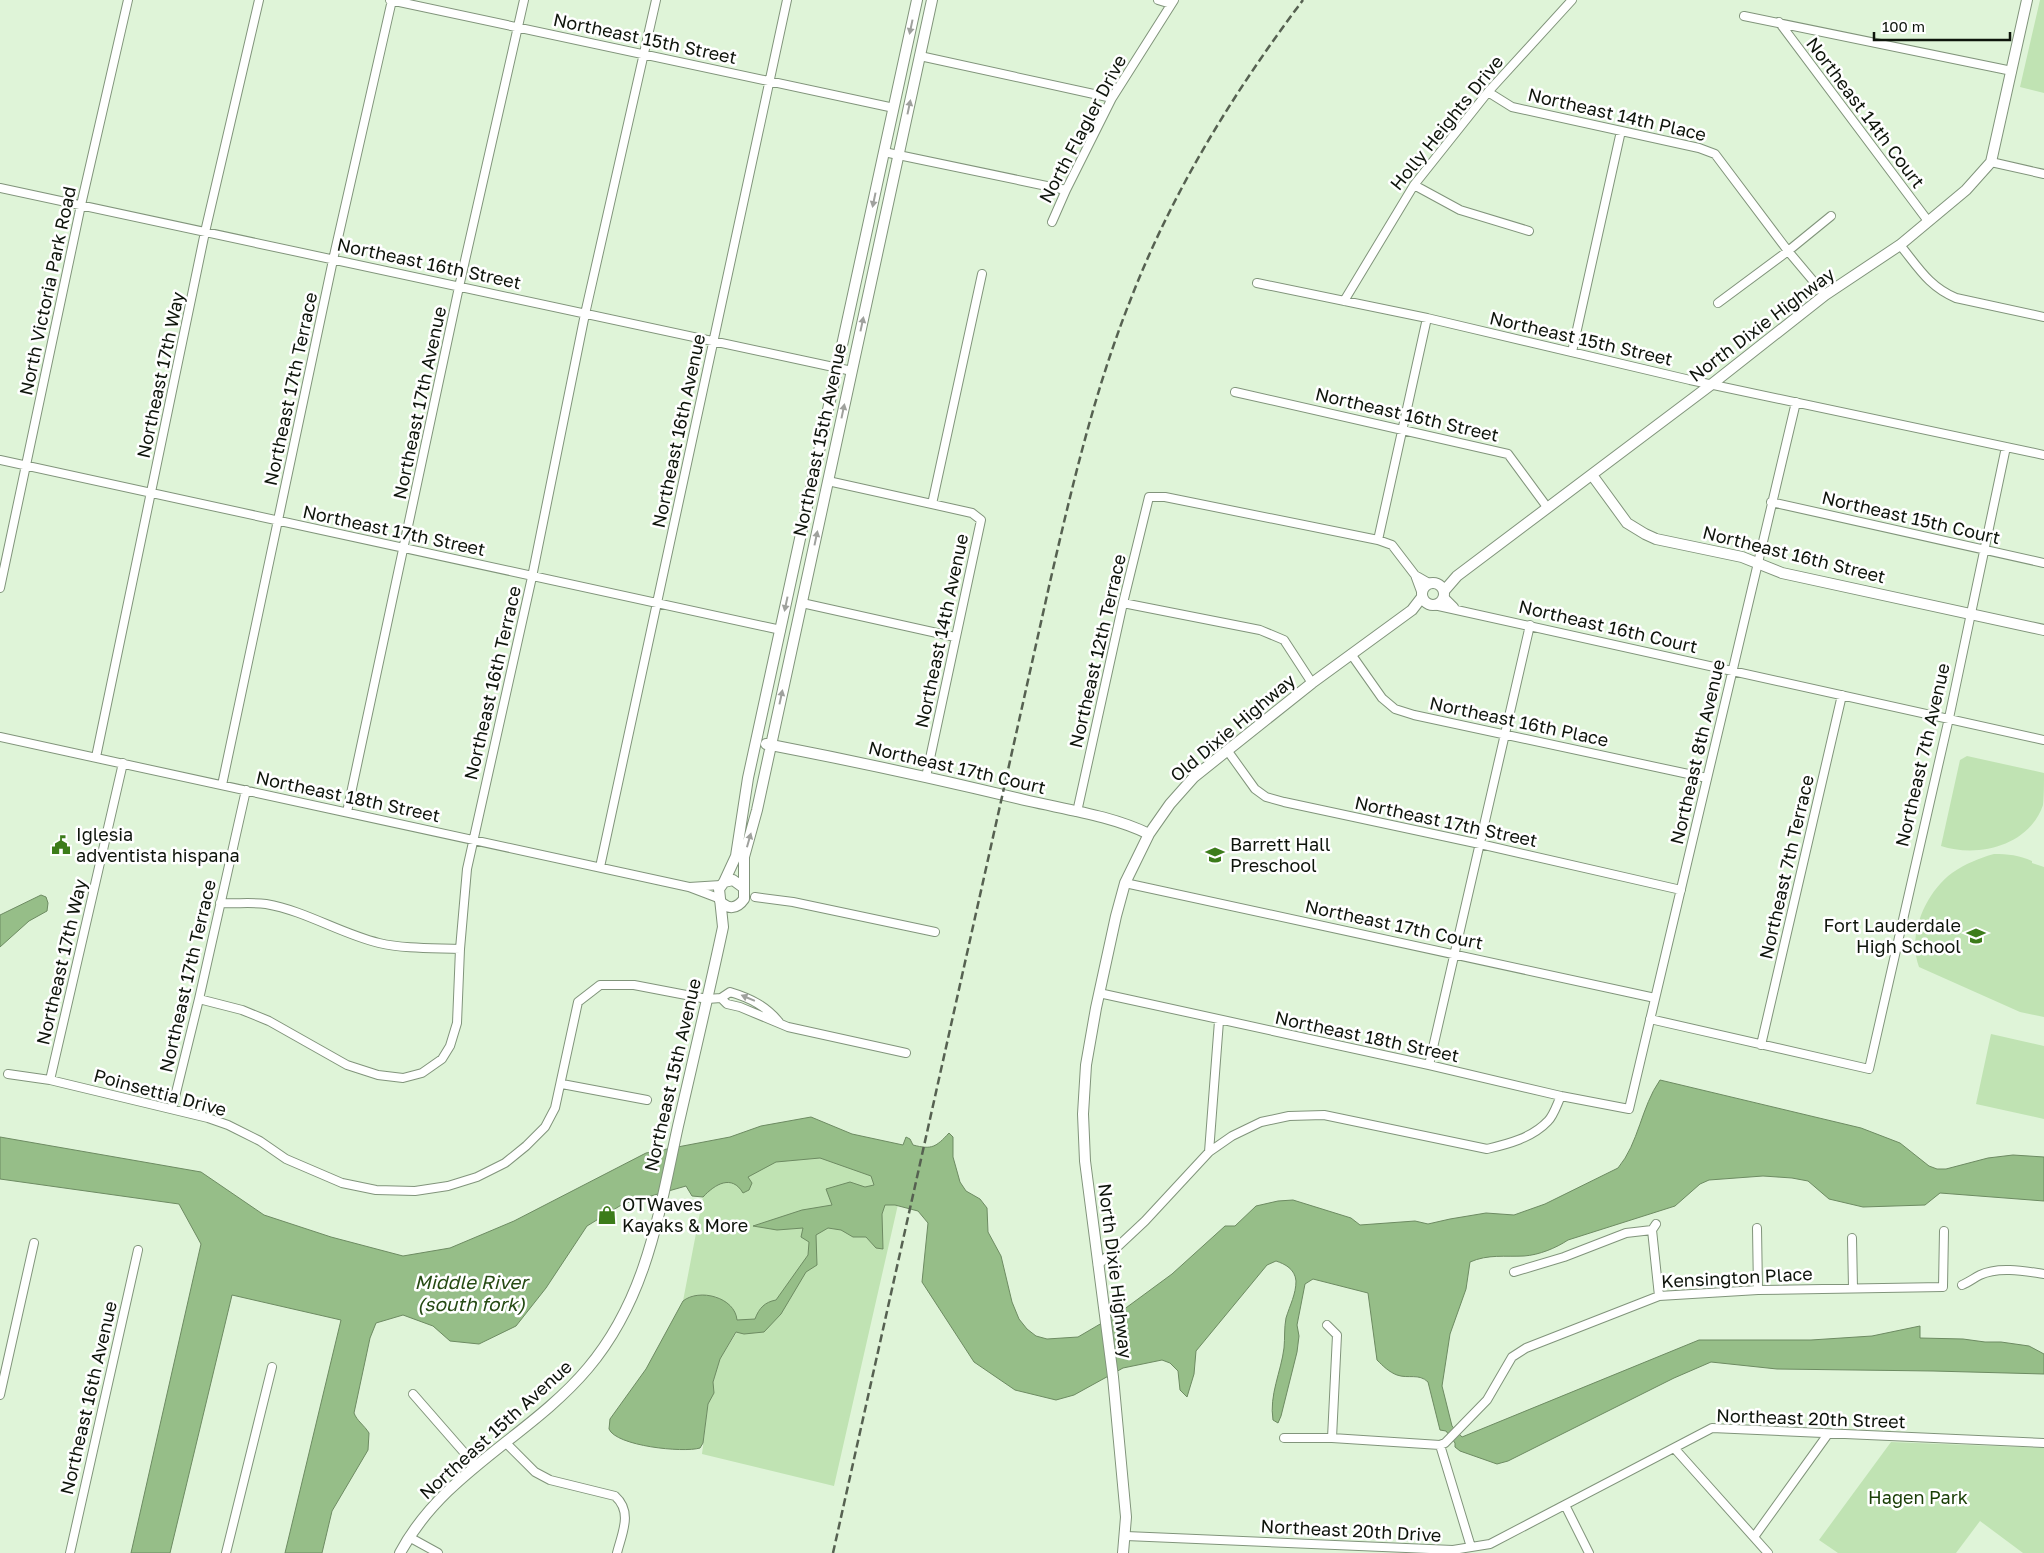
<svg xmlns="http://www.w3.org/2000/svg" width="2044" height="1553" viewBox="0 0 2044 1553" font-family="'Golos Text',sans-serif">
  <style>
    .green { fill: #c0e3b3 }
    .water { fill: #96be88; stroke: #6d8b62 }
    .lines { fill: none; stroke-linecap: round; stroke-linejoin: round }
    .street-casing { stroke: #81947b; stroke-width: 10 }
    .secondary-casing { stroke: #81947b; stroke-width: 12 }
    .street { stroke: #fff; stroke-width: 8 }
    .secondary { stroke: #fff; stroke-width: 10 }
    .rail { stroke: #566151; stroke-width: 2.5; stroke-dasharray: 8 4; stroke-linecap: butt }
    .oneway { fill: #9fa19d }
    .labels { text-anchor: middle; stroke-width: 5; stroke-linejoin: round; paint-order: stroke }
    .street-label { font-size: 18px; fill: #0e140b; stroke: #fff }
    .poi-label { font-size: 18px; fill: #0e140b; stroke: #fff; text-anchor: start }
    .park-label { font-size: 18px; fill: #193e05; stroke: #fff }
    .water-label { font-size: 19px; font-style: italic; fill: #254a13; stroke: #fff }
  </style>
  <rect width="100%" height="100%" fill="#dff4d8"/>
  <path class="green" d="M2040 0H2044V93L2020 87Z
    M1967 756 2044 773C2044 783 2044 796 2043 805 2029 846 1978 858 1941 846L1960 760Z
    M1994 854C2008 854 2019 855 2032 861V863L2044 867V1017L2020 1012 1919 967C1907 936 1925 893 1952 873 1965 864 1979 858 1994 854Z
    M1991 1034 2044 1046V1119L1976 1104Z
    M824 1149 878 1169 899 1200 834 1486 702 1454 708 1404 714 1393 713 1382 720 1359 737 1332 718 1297C705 1295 694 1292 683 1301L703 1197 712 1188 784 1155Z
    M1891 1442 2044 1448V1553H2023L1980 1521 1956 1553H1838L1819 1540Z"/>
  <path class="water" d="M41 895 46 897 48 903 47 911 29 921 0 947V915Z
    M1660 1080 1861 1128 1900 1143 1929 1166 1937 1169H1946L1988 1158 2013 1155 2044 1157V1201L1940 1193 1925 1205 1863 1207 1829 1199 1808 1181 1792 1178 1763 1176 1709 1180 1700 1184 1675 1206 1568 1240C1556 1248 1539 1255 1524 1256 1505 1257 1488 1254 1470 1262L1466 1289 1450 1334 1442 1386 1452 1426 1462 1437 1699 1340H1811L1872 1336 1920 1326V1338L1963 1339 1985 1342H2001L2029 1346 2044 1354V1374L1933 1371 1777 1369 1711 1362 1674 1378 1508 1461 1497 1464 1460 1451 1455 1447V1443L1446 1431 1440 1430 1428 1382C1419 1373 1408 1379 1397 1375 1389 1372 1383 1366 1377 1360L1368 1293 1313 1279 1305 1284 1297 1325 1299 1336 1297 1352 1281 1416 1278 1423 1273 1420C1269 1395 1281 1372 1284 1348 1285 1338 1284 1328 1286 1318 1290 1305 1296 1294 1296 1281 1295 1269 1285 1264 1276 1261L1267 1265 1196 1351 1194 1374 1187 1397 1180 1390 1178 1371 1170 1363 1162 1360 1123 1368 1074 1395 1056 1400 1015 1390 974 1362 922 1282 928 1223 918 1211 895 1205H885L882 1214 883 1249 876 1248 866 1237H853L841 1230 828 1228 816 1235 817 1265 806 1272 781 1314 764 1332 744 1334 736 1332 720 1359 713 1382 714 1393 708 1404 703 1443 700 1448C683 1453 616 1446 609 1429L610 1419 646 1369 683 1301C699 1288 735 1297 737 1320L755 1319C759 1308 765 1302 776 1300L808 1255 809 1242 801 1237 803 1228 777 1230 753 1226 802 1210 832 1205 826 1189 850 1182 865 1187 874 1185 871 1176 820 1158 776 1162 748 1177 752 1183 749 1190 743 1193C732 1174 715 1184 703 1197L692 1196 686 1186 623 1204 587 1226 546 1288 516 1326 479 1344 450 1341 433 1326 403 1315 376 1323 370 1338 354 1413C357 1421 364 1425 369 1433L368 1450 332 1511 322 1553H285L341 1320 232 1295 170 1553H131L201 1244 179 1204 0 1179V1137L201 1172 264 1215 331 1237 403 1256 450 1248 514 1221 646 1153 730 1137 761 1126 811 1117 852 1134 903 1145 906 1137 910 1139 913 1145C932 1150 936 1147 949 1133L953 1137V1157L960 1182 966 1191 980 1199 987 1208 988 1232 1001 1256 1012 1302 1019 1319 1027 1329 1036 1336 1047 1339 1078 1337 1119 1313 1172 1274 1225 1226H1235L1256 1206 1278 1201 1293 1200 1351 1218 1360 1225 1415 1221 1428 1224 1450 1219 1486 1213 1514 1215 1545 1204 1618 1168C1639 1143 1641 1107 1660 1080Z"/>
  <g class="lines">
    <g class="street-casing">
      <path id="street" d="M390 0 894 108
        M1158 0 1171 4
        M1744 16 2012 71
        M1779 22 1928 221
        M920 56 1112 98
        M1488 92 1512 107 1699 148 1715 154 1788 251 1825 295
        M884 152 1066 190
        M1991 162 2044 174
        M1414 185 1460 210 1529 231
        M0 188 852 371
        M1052 222 1066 190 1112 98 1174 0
        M1900 245C1918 267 1929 287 1956 298L2044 317
        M1257 283 1427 318 1690 380 2044 455
        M1344 301 1414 185 1488 92 1572 0
        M1718 303 1788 251 1831 216
        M1572 352 1621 131
        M1235 392 1508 454 1547 507
        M0 460 781 630
        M828 481 972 513 981 520 926 777
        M1771 502 2044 563
        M932 504 982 274
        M1378 540 1427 318
        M1415 575 1429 583
        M0 588 81 205 128 0
        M1444 597 1454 607
        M802 603 955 637
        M1123 603 1260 630 1284 640 1312 683
        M1434 605 2044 740
        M1351 654 1382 698 1395 709 1414 715 1707 778
        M0 737 689 887
        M1227 750 1255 789 1266 797 1284 802 1480 844 1681 890
        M96 757 205 232 259 0
        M222 785 333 260 392 0
        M347 812 459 287 524 0
        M1077 812 1123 603 1149 497H1165L1378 540 1392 545 1415 575 1422 594
        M600 867 787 0
        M1125 883 1655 998
        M755 897 793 902 935 932
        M718 898 689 887 721 885
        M220 903C235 904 252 902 266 904 306 911 341 934 379 943 405 949 433 948 460 949
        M1099 993 1429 1065 1561 1096 1629 1109 1796 402
        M721 998 727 1004 740 1007 788 1027 906 1053
        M199 999 242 1010 269 1021 347 1065 378 1075 403 1078 422 1073 442 1059 450 1046 457 1023 460 949 467 869 532 577 585 314 656 0
        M1650 1019 1869 1069 1949 718 2006 447
        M1761 1045 1842 695
        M1429 1065 1530 625
        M8 1074 50 1080 208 1118 228 1125 260 1141 286 1159 342 1183 376 1190 415 1191 448 1186 477 1177 505 1163 526 1146 545 1127 555 1108 578 1002 600 985H634L707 999 721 998 730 992C750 998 766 1006 779 1022
        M50 1080 123 763
        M562 1084 647 1100
        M172 1109 199 999 246 790
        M1209 1152 1219 1021
        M1656 1224 1652 1230 1659 1296
        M1757 1228 1758 1290
        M1852 1238 1853 1288
        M1098 1265 1145 1221 1209 1152 1232 1136 1261 1122 1289 1116 1324 1115 1487 1149C1508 1144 1532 1138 1548 1121 1554 1115 1557 1104 1561 1096
        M1514 1272 1564 1257 1626 1233 1652 1230
        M1962 1285C1969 1282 1974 1278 1980 1275 1998 1266 2025 1271 2044 1274
        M1327 1325 1337 1335 1332 1438
        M413 1394 475 1465
        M0 1395 34 1243
        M1284 1438H1332L1440 1445
        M505 1442 535 1472 550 1480 615 1496C633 1512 622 1533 617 1553
        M1440 1445 1445 1443 1487 1400 1512 1357 1526 1348 1659 1296 1758 1290 1943 1287 1944 1231
        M1440 1445 1471 1547
        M1675 1449 1768 1553
        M1565 1505 1589 1553
        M1126 1536 1453 1550 1490 1544 1712 1428 2044 1443
        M409 1537 438 1553
        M1754 1537 1828 1434
        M70 1553 138 1250
        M226 1553 272 1367"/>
    </g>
    <g class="secondary-casing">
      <path id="secondary" d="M1592 475 1627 523 1645 534 1656 539 1742 557 1782 573 2044 630
        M1422 594a11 11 0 1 1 22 0a11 11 0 1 1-22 0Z
        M1444 591 1457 576 1712 384 1825 295 1900 245 1966 190 1991 162 2027 0
        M766 744C854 761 942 780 1029 801 1069 810 1112 816 1149 834
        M724 882 736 856 748 778 917 0
        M720 901C728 910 737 909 744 899V857L757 810 932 0
        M400 1553C443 1472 531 1436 588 1368 647 1298 659 1213 678 1126 693 1060 709 993 723 927L719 889 724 882 733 880 744 888
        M1123 1553 1126 1517 1113 1377 1085 1161 1083 1114 1086 1065 1096 1008 1116 916 1125 883 1149 834 1170 804 1194 777 1312 683 1412 610 1422 597"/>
    </g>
    <use href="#street" class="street"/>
    <use href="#secondary" class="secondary"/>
    <path class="rail" d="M833 1553 1050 582C1072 487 1094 392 1130 301 1172 192 1233 93 1303 0"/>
  </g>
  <defs><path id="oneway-solid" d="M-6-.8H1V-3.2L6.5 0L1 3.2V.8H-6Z" transform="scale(1.25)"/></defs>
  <g class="oneway">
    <use href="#oneway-solid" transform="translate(911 27) rotate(102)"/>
    <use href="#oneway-solid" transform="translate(909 107) rotate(-78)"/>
    <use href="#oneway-solid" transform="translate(874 200) rotate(102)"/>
    <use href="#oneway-solid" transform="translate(862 324) rotate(-78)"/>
    <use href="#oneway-solid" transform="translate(843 411) rotate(-78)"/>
    <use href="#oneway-solid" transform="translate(816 538) rotate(-78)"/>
    <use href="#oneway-solid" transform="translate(786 604) rotate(102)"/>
    <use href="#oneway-solid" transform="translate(781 697) rotate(-78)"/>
    <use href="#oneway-solid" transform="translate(749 840) rotate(-74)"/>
    <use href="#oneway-solid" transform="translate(748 998) rotate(-157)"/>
  </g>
  <defs>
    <g id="civic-bare" transform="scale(1.5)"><path d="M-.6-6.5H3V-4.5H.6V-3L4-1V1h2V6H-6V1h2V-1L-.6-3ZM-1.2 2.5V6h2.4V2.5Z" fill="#3c7c1a" stroke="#fff" stroke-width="2.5" paint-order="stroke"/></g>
    <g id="school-bare" transform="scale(1.5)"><path d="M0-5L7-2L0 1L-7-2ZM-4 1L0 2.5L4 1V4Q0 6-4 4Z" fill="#3c7c1a" stroke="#fff" stroke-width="2.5" paint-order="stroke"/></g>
    <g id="shop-bare" transform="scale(1.5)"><path d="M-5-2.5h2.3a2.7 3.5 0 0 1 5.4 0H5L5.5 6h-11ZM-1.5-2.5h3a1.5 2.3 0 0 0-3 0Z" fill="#3c7c1a" stroke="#fff" stroke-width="2.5" paint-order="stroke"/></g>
  </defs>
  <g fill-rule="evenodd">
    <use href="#civic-bare" x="61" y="845"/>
    <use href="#school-bare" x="1215" y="855"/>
    <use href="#school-bare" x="1976" y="936"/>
    <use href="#shop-bare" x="607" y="1215"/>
  </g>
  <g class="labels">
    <g class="street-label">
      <text transform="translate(645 39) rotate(12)" y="6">Northeast 15th Street</text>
      <text transform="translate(1865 113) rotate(53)" y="6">Northeast 14th Court</text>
      <text transform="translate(1617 115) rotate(13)" y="6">Northeast 14th Place</text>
      <text transform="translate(1447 123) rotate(-51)" y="6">Holly Heights Drive</text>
      <text transform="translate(1083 129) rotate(-62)" y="6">North Flagler Drive</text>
      <text transform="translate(429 264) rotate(12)" y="6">Northeast 16th Street</text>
      <text transform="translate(48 291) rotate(-78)" y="6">North Victoria Park Road</text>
      <text transform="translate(1762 325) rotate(-37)" y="6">North Dixie Highway</text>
      <text transform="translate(1581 339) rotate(13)" y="6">Northeast 15th Street</text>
      <text transform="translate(161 375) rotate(-78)" y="6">Northeast 17th Way</text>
      <text transform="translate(291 389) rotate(-78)" y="6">Northeast 17th Terrace</text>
      <text transform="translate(420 403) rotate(-78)" y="6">Northeast 17th Avenue</text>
      <text transform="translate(1407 415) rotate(13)" y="6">Northeast 16th Street</text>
      <text transform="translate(679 431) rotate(-78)" y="6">Northeast 16th Avenue</text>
      <text transform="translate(820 440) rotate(-78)" y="6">Northeast 15th Avenue</text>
      <text transform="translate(1911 518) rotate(13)" y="6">Northeast 15th Court</text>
      <text transform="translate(394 531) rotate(12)" y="6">Northeast 17th Street</text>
      <text transform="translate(1794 555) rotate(14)" y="6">Northeast 16th Street</text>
      <text transform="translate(1608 627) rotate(13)" y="6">Northeast 16th Court</text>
      <text transform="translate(942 631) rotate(-78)" y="6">Northeast 14th Avenue</text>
      <text transform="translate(1098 651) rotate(-77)" y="6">Northeast 12th Terrace</text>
      <text transform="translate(493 683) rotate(-77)" y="6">Northeast 16th Terrace</text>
      <text transform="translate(1519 722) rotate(12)" y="6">Northeast 16th Place</text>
      <text transform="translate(1233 728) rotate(-40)" y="6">Old Dixie Highway</text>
      <text transform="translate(1698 752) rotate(-77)" y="6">Northeast 8th Avenue</text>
      <text transform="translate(1923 755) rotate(-77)" y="6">Northeast 7th Avenue</text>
      <text transform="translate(957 768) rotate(13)" y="6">Northeast 17th Court</text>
      <text transform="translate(348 797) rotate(12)" y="6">Northeast 18th Street</text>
      <text transform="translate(1446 822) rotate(12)" y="6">Northeast 17th Street</text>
      <text transform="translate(1787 867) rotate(-77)" y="6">Northeast 7th Terrace</text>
      <text transform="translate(1394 925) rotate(12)" y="6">Northeast 17th Court</text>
      <text transform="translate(62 962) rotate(-77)" y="6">Northeast 17th Way</text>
      <text transform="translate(188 976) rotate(-77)" y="6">Northeast 17th Terrace</text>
      <text transform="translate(1367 1037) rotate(12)" y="6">Northeast 18th Street</text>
      <text transform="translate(673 1075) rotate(-77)" y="6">Northeast 15th Avenue</text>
      <text transform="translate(160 1093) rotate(15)" y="6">Poinsettia Drive</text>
      <text transform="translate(1115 1271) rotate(83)" y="6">North Dixie Highway</text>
      <text transform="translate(1737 1278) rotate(-3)" y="6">Kensington Place</text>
      <text transform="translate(89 1398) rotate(-77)" y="6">Northeast 16th Avenue</text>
      <text transform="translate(1811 1419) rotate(2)" y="6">Northeast 20th Street</text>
      <text transform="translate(496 1430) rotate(-42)" y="6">Northeast 15th Avenue</text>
      <text transform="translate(1351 1531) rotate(3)" y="6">Northeast 20th Drive</text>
    </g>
    <g class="poi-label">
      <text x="76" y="841">Iglesia<tspan x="76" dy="21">adventista hispana</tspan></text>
      <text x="1230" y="851">Barrett Hall<tspan x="1230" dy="21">Preschool</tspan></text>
      <text x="1961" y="932" text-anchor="end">Fort Lauderdale<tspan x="1961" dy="21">High School</tspan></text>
      <text x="622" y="1211">OTWaves<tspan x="622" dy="21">Kayaks &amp; More</tspan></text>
    </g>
    <g class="park-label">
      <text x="1918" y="1504">Hagen Park</text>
    </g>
    <g class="water-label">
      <text x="471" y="1289">Middle River<tspan x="471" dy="22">(south fork)</tspan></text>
    </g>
  </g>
  <path d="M1874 32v8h136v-8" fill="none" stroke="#0e140b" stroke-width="2.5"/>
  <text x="1882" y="32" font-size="15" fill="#0e140b" stroke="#ffffff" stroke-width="4" paint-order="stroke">100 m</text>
</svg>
